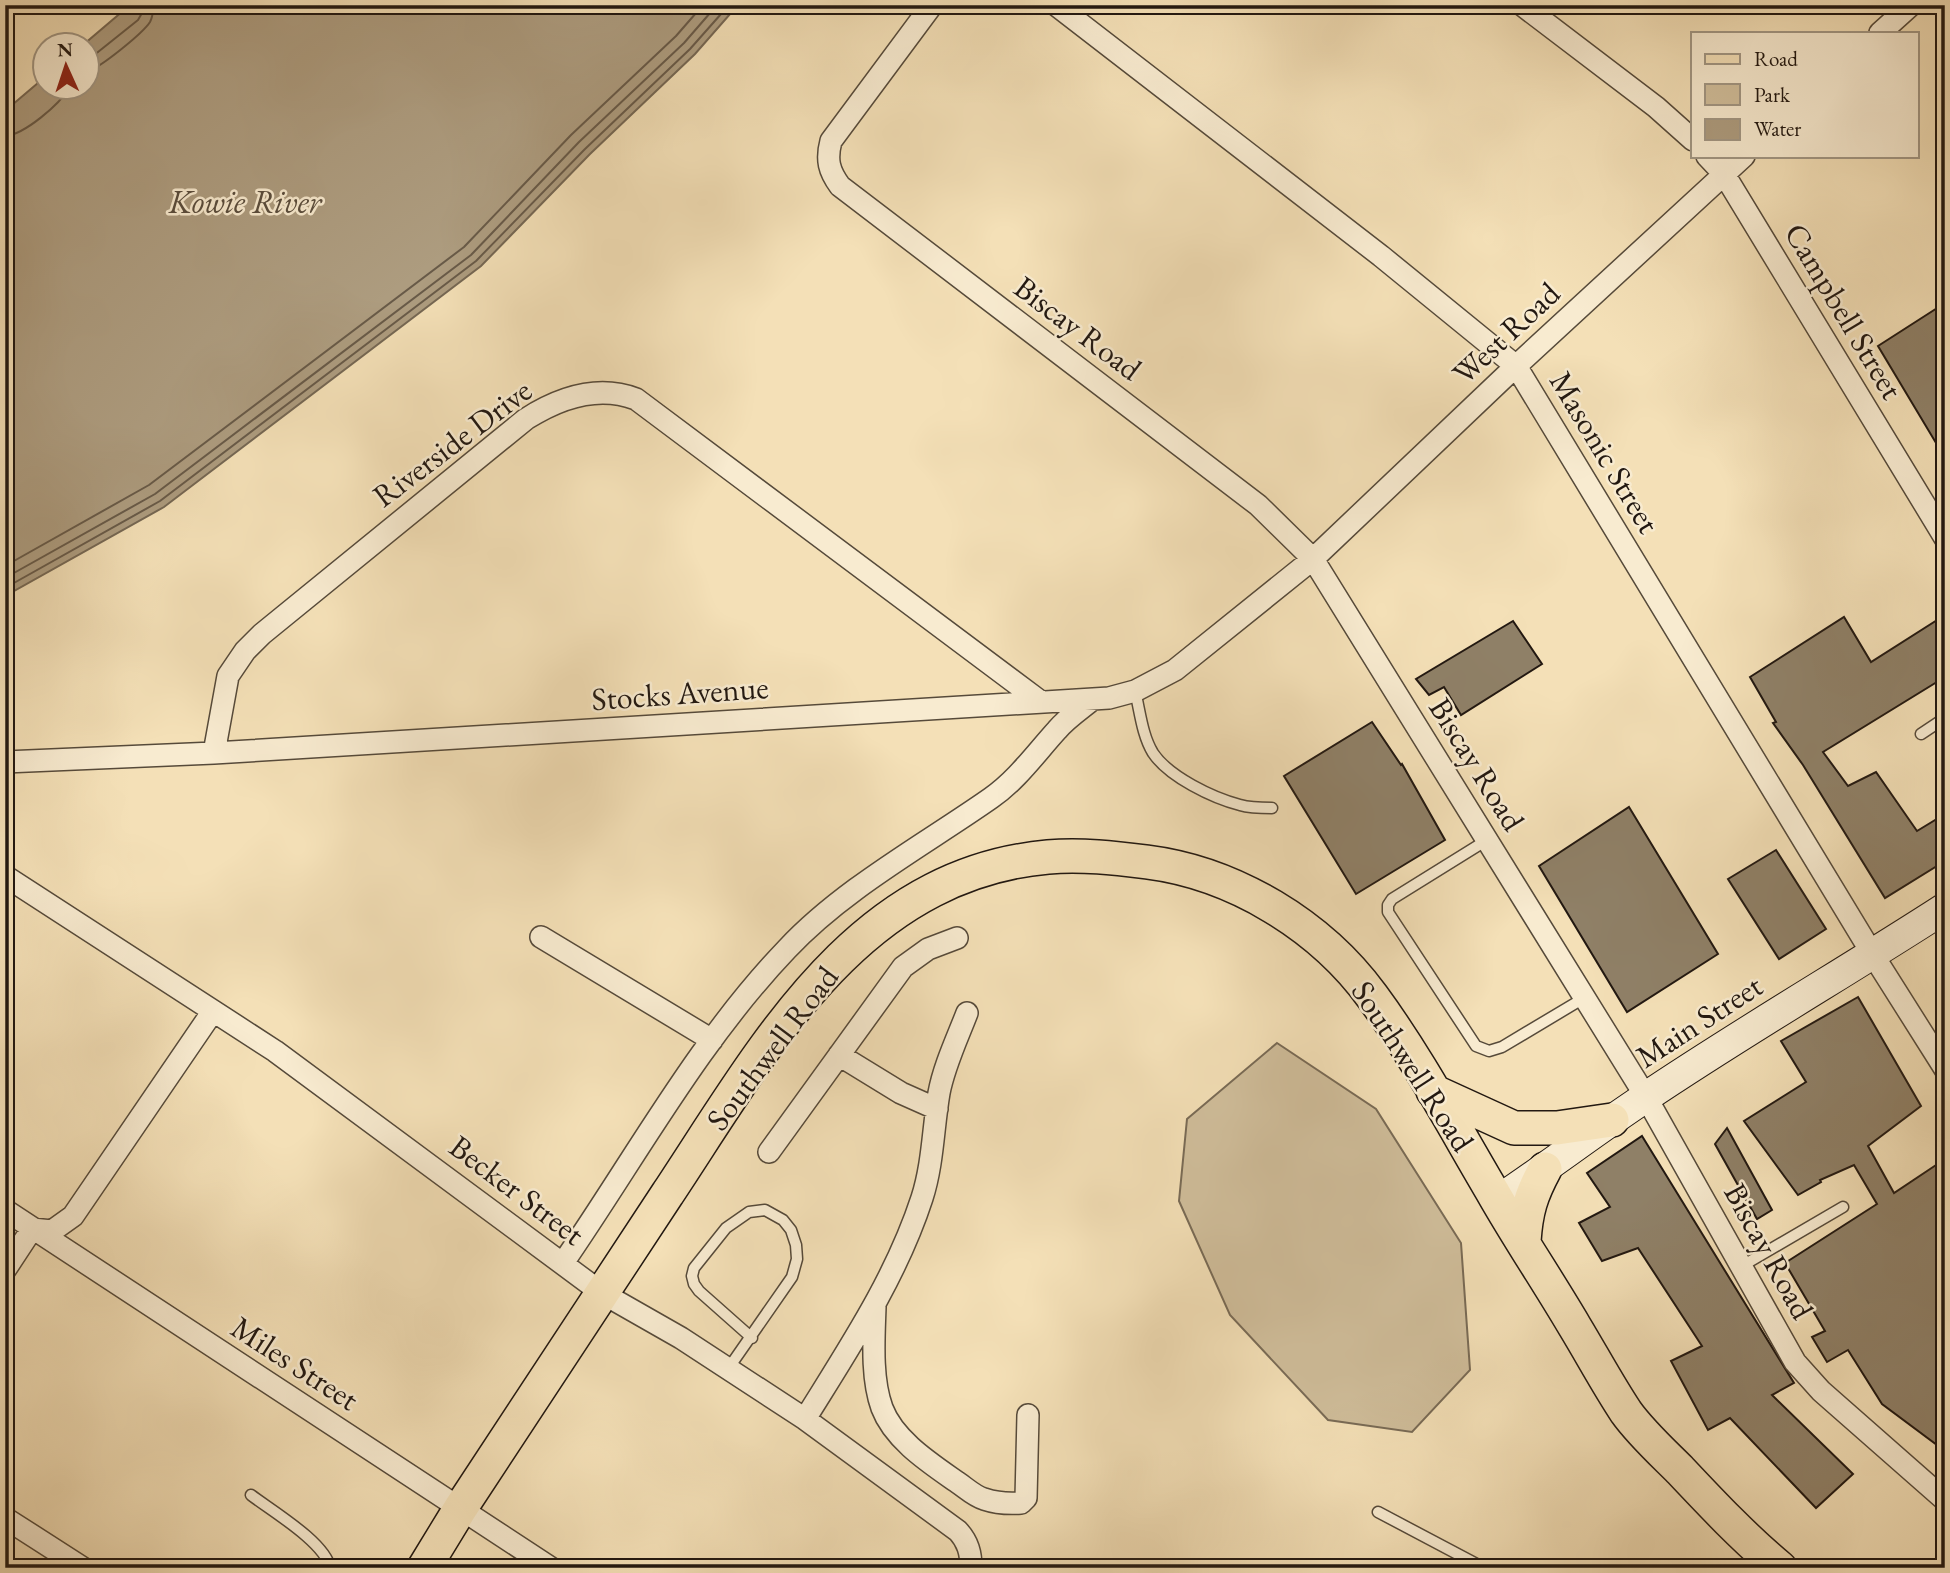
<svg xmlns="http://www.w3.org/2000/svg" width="1950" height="1573" viewBox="0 0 1950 1573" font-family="'EB Garamond',serif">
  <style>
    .green { fill: #d0be9b; stroke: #796b56; stroke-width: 2 }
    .water { fill: #ad9c7f; stroke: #756753; stroke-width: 2 }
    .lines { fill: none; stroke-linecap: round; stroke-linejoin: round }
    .shore { stroke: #685a48; stroke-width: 2 }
    .building { fill: #8f8067; stroke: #221811; stroke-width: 2 }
    .lane-casing { stroke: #564a3a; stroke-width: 13 }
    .street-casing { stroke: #564a3a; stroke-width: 24 }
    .secondary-casing { stroke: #221811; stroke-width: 32 }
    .primary-casing { stroke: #221811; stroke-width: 36 }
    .lane { stroke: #f8ebd0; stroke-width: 10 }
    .street { stroke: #f8ebd0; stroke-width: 21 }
    .secondary { stroke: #f8ebd0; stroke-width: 30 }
    .primary { stroke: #f4e0b7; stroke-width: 33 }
    .labels { text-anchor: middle; stroke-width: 5; stroke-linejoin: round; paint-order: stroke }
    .street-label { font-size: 32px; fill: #221811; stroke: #f8ebd0 }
    .water-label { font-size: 33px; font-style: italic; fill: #5a4d3d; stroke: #f8ebd0 }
  </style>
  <rect width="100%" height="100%" fill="#f4e0b7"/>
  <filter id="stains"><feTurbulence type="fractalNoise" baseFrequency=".00286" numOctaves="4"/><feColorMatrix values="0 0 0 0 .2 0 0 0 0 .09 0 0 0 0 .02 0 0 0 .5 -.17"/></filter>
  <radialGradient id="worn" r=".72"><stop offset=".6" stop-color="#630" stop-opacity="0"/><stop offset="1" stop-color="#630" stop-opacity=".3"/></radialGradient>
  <path class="green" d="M1277 1043 1376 1109 1461 1243 1470 1370 1412 1432 1328 1420 1230 1315 1179 1201 1187 1119Z"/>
  <path class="water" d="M130 5H738L695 54 590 154 481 266 164 507 5 596V111L45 77 46 88H88V46L83 45Z"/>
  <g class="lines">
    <path class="shore" d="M88 60 138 20 142 13 143 5
      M88 71C100 68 143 33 150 22 153 16 153 11 154 5
      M5 136C24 135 60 104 69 88
      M5 566 149 485 464 247 571 135 676 36 703 5
      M5 578 155 494 471 255 579 142 684 43 717 5
      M5 588 160 501 476 261 585 149 690 49 729 5"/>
  </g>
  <path class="building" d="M1945 303V351L1937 356 1945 365V458L1878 346Z
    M1945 615V677L1823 752 1848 786 1876 772 1917 831 1945 814V861L1885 898 1803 765 1773 723 1776 722 1750 677 1844 617 1871 662Z
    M1513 621 1542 664 1461 715 1444 687 1429 695 1416 679Z
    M1372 722 1401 765 1402 764 1445 840 1356 894 1284 776Z
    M1629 807 1718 954 1627 1012 1539 866Z
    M1776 850 1826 929 1779 959 1728 879Z
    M1858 997 1921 1106 1868 1146 1894 1193 1945 1159V1451L1882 1404 1848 1350 1827 1362 1812 1337 1825 1331 1785 1263 1877 1204 1854 1165 1820 1180 1821 1182 1798 1195 1744 1121 1806 1082 1781 1041Z
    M1727 1128 1772 1210 1757 1219 1715 1144Z
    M1642 1136 1794 1383 1772 1395 1853 1474 1816 1508 1730 1418 1708 1430 1671 1361 1702 1346 1638 1248 1602 1261 1579 1223 1610 1207 1587 1173Z"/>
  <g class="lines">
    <g class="lane-casing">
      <path id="lane" d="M1135 691C1140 711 1142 735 1153 753 1169 777 1213 798 1240 805 1250 808 1262 808 1272 808
        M1921 734 1945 718
        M1487 840 1392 899 1388 905V912L1476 1046 1489 1051 1502 1047 1584 998
        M1742 1266 1843 1207
        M728 1369 792 1277 797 1259 796 1245 791 1230 783 1220 765 1210 749 1212 726 1228 694 1268 692 1276 694 1284 699 1291 752 1338
        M251 1495C272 1511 326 1543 330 1568
        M1378 1512 1484 1568"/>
    </g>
    <g class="street-casing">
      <path id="street" d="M932 5 831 141C826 160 829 171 840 186L1258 505 1313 559 1646 1097 1795 1362 1821 1391 1945 1500
        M1056 5 1381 256 1516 366 1873 955 1945 1069
        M1522 5 1656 107 1693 140
        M1880 33 1911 5
        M1707 156 1724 174 1945 538
        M214 753 228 676 245 651 262 634 526 419C559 398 597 384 636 399L1041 702
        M5 762 214 753 1109 698 1135 691 1175 670 1313 559 1516 366 1744 156
        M5 876 275 1051 602 1293 681 1338 805 1419 958 1531C968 1542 971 1553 971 1568
        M541 937 712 1040
        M839 1055 901 1093 937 1109
        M769 1152 903 967 928 949 957 938
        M5 1210 551 1568
        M563 1263C636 1157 698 1042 787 949 843 889 924 845 991 798 1017 780 1036 753 1057 730 1067 718 1081 709 1093 699
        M5 1270 32 1229 52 1231 73 1216 213 1011
        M875 1307C874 1338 871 1378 882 1408 894 1440 930 1463 957 1482 966 1488 974 1496 984 1499 996 1503 1008 1504 1021 1503L1026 1498 1028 1415
        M805 1419C849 1348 896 1278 922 1198 933 1164 933 1128 939 1093 944 1066 957 1039 967 1013
        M5 1518 83 1568"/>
    </g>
    <g class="secondary-casing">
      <path id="secondary" d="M1497 1201C1548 1167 1596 1130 1646 1097 1744 1031 1846 972 1945 908"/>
    </g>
    <g class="primary-casing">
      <path id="primary" d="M1433 1091 1514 1128H1557L1612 1120
        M1524 1241C1526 1211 1531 1195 1545 1169
        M424 1568 460 1509C530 1403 599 1298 668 1193 763 1050 856 874 1048 857 1081 854 1115 858 1147 862 1234 873 1320 925 1372 996 1417 1057 1453 1125 1492 1191 1518 1237 1548 1281 1575 1327 1592 1355 1608 1385 1626 1412 1641 1433 1662 1452 1680 1470 1712 1504 1744 1538 1780 1568"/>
    </g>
    <use href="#lane" class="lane"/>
    <use href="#street" class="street"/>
    <use href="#secondary" class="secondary"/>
    <use href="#primary" class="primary"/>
  </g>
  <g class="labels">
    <g class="street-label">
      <text transform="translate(1844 311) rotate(59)" y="11">Campbell Street</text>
      <text transform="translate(1078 328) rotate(37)" y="11">Biscay Road</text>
      <text transform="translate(1506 333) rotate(-43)" y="11">West Road</text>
      <text transform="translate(452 443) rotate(-37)" y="11">Riverside Drive</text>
      <text transform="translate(1605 452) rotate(59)" y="11">Masonic Street</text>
      <text transform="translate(680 693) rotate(-4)" y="11">Stocks Avenue</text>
      <text transform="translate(1477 764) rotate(58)" y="11">Biscay Road</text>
      <text transform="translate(1699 1021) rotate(-33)" y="11">Main Street</text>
      <text transform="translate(772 1048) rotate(-53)" y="11">Southwell Road</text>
      <text transform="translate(1413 1066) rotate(57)" y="11">Southwell Road</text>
      <text transform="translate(517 1190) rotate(37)" y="11">Becker Street</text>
      <text transform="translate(1769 1251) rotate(61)" y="11">Biscay Road</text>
      <text transform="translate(295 1363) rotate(33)" y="11">Miles Street</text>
    </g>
    <g class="water-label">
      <text x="245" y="213">Kowie River</text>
    </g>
  </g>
  <rect width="1950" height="1573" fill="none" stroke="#f4e0b7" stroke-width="28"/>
  <rect x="7" y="7" width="1936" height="1559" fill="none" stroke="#221811" stroke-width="3.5"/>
  <rect x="14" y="14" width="1922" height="1545" fill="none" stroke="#221811" stroke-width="2"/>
  <rect x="1691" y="32" width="228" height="126" fill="#f8ebd0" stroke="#a29784" stroke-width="2"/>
  <rect x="1705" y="54" width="35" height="10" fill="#f4e0b7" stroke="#a29784" stroke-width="2"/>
  <text x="1754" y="66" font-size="21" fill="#221811">Road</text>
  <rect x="1705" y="84" width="35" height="21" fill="#d0be9b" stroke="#a29784" stroke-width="2"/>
  <text x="1754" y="102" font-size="21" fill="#221811">Park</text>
  <rect x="1705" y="119" width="35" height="21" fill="#ad9c7f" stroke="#a29784" stroke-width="2"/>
  <text x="1754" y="136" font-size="21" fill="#221811">Water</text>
  <g transform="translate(66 66) rotate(357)"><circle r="33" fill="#f8ebd0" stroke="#a29784" stroke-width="2"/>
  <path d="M0-5L12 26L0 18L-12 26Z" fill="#8f2418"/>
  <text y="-10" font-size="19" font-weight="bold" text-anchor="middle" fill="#221811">N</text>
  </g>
  <rect width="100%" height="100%" filter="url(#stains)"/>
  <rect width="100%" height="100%" fill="url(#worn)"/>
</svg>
